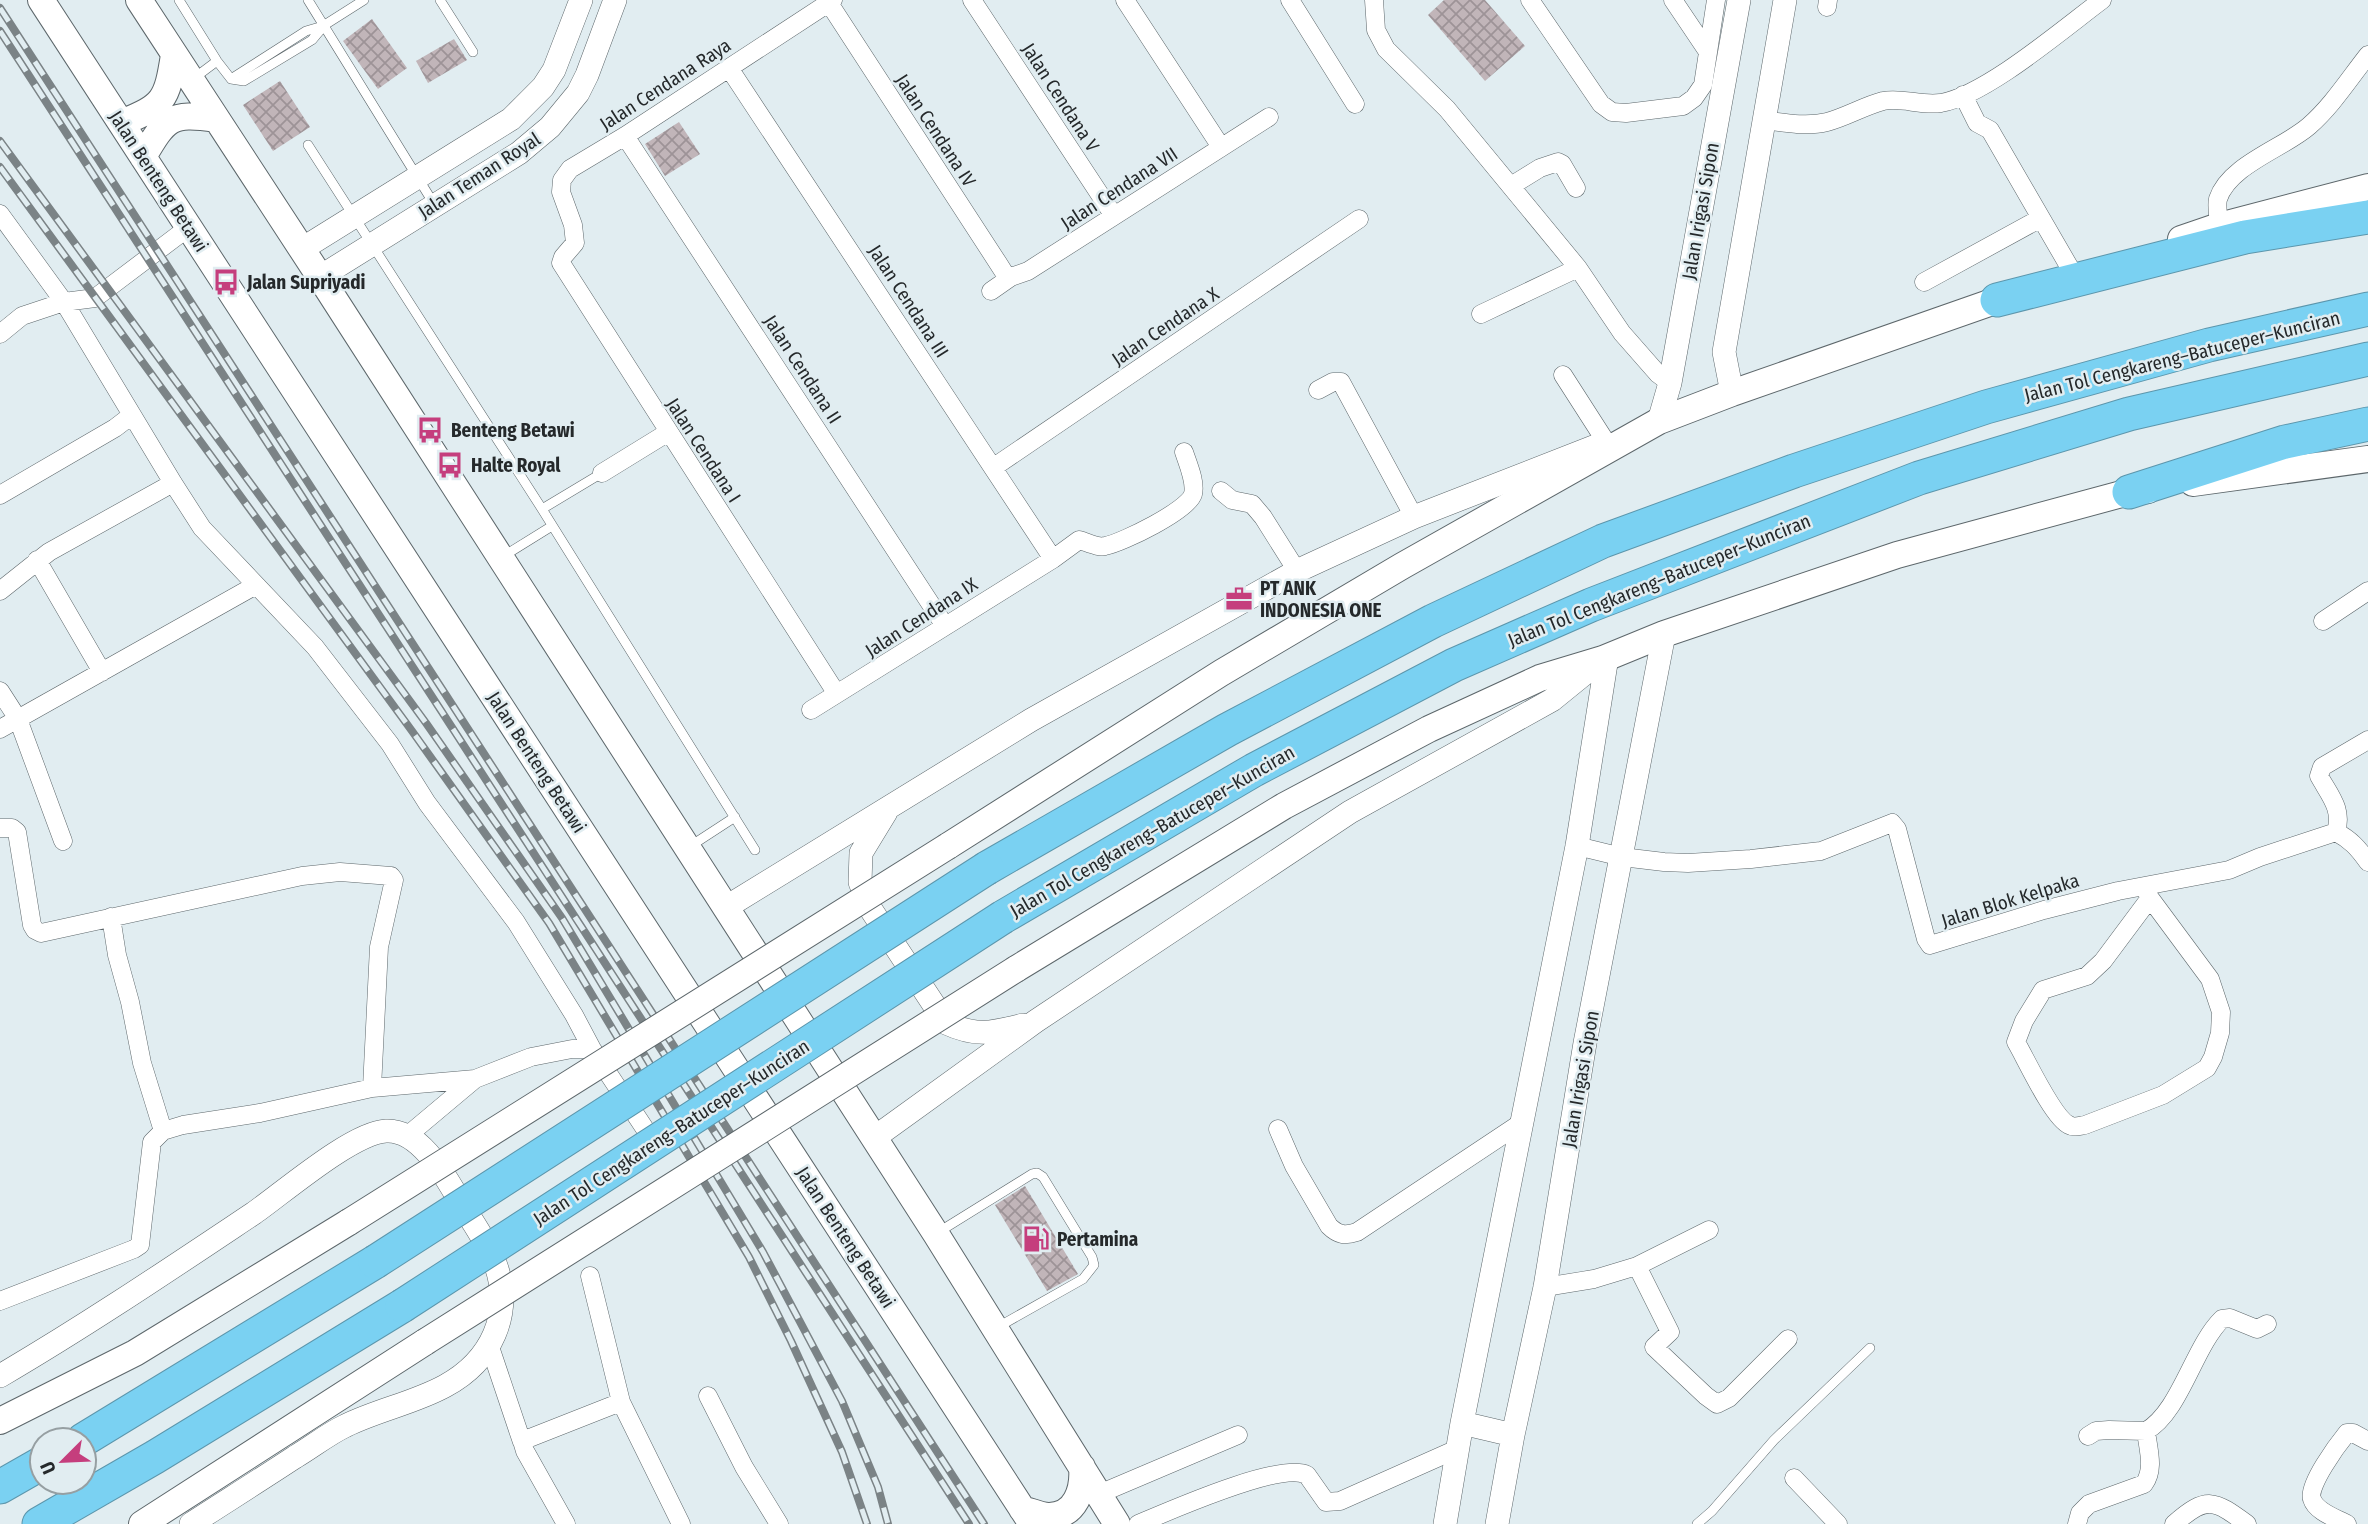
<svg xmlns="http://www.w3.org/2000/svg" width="2368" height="1524" viewBox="0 0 2368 1524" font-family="'Fira Sans Condensed',sans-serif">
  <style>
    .building { fill: url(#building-cross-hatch) }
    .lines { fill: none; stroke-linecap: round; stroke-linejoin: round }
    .service-casing { stroke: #5d676b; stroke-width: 10 }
    .minor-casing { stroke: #5d676b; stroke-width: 19 }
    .tertiary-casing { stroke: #5d676b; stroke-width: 24 }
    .secondary-casing { stroke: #5d676b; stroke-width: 28 }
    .motorway-casing { stroke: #5c96ac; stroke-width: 35 }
    .service { stroke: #fff; stroke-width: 9 }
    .minor { stroke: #fff; stroke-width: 18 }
    .tertiary { stroke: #fff; stroke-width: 23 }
    .secondary { stroke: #fff; stroke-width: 26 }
    .motorway { stroke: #7ad1f2; stroke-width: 33 }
    .rail-casing { stroke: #7b8386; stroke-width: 8 }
    .rail { stroke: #e1edf1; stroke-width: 5; stroke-dasharray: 16; stroke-linecap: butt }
    .secondary-bridge-casing { stroke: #5d676b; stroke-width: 28; stroke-linecap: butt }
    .motorway-bridge-casing { stroke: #5c96ac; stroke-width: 35; stroke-linecap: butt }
    .secondary-bridge { stroke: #fff; stroke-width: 26 }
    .motorway-bridge { stroke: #7ad1f2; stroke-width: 33 }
    .labels { text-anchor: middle; stroke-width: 5; stroke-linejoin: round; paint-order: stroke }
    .street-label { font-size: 19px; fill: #25292b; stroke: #e1edf1 }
    .poi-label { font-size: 19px; font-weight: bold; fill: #25292b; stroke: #e1edf1; text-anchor: start }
  </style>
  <defs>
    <pattern id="building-cross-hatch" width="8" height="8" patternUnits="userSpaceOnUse" patternTransform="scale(1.75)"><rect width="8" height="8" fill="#c1b5b9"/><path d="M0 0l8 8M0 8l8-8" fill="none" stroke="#9d9397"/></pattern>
  </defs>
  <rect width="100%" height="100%" fill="#e1edf1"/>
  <path class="building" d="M1444 0H1485L1525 46 1485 81 1428 15Z
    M372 19 407 68 378 89 343 41Z
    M454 39 467 60 428 83 416 61Z
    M280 81 310 127 273 151 243 105Z
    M679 122 700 154 665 176 645 144Z
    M1025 1186 1078 1274 1047 1291 995 1205Z"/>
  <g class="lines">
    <g class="service-casing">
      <path id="service" d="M179 0 217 61 231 79
        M308 0 434 204
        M440 0 473 52
        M193 79 217 61
        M231 79 306 31 323 26 364 0
        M231 79 244 81 312 40 322 28
        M308 145 542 509 755 850
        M542 509 602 473
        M502 557 552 526
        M689 847 735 817
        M937 1233 1032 1174 1037 1173 1043 1177 1092 1257 1094 1265 1083 1279 998 1327
        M1697 1524 1712 1511 1774 1440 1870 1348"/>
    </g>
    <g class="minor-casing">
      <path id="minor" d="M833 0 625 136 570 169 562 180 561 192 573 225 575 243 563 257 561 263 833 688 838 693
        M972 0 1114 216
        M1125 0 1221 147
        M1290 0 1355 104
        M1374 0 1376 30 1386 49 1447 109 1578 268 1622 333 1658 374 1670 383
        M1530 0 1601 104 1612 112 1626 113 1683 106 1694 98 1703 85 1716 0
        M1673 0 1708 52
        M829 3 998 263 1005 274 1011 277
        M1827 7 1828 0
        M729 68 1053 559
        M1963 95 1977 123 1990 130 2074 275
        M1764 120C1785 123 1807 127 1827 122 1846 117 1864 106 1883 101 1902 97 1920 106 1941 103 1986 95 2063 29 2102 0
        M625 136 945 626
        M1511 186 1540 168 1558 162 1562 164 1576 188
        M0 214 64 302 173 483 202 528 315 647 390 744 427 803 516 922 574 1015 592 1049
        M2219 226C2219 218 2216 207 2218 199 2229 165 2284 148 2309 126 2332 106 2349 79 2368 55
        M1924 282 2041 218
        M991 291 1011 277 1028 271 1269 117
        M1481 314 1578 268
        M0 334 22 316 64 302 95 298 189 227
        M1563 375 1606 442
        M1318 390 1333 382H1341L1414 517
        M994 467 1359 219
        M602 473 667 433
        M1221 491 1232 500 1252 504 1263 517 1297 571
        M0 495 115 428 132 415
        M37 560 102 672
        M0 591 49 552 173 483
        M2323 621 2368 591
        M0 691 18 719 63 841
        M811 710 1053 559 1079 540C1087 542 1098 548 1105 546 1122 543 1189 510 1193 494 1196 482 1188 464 1184 452
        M0 729 256 585
        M0 828H12L17 832 32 925 35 930 41 933 302 876 340 872 391 876 394 880 379 947 372 1088
        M2336 832C2343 809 2330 796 2319 776L2322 767 2368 740
        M2336 832C2351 840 2358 848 2368 862
        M1577 846 1622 857 1664 862 1688 863 1751 859 1821 851 1892 823 1897 829 1926 939 1930 945 2044 910 2118 891 2229 870 2260 857 2336 832
        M2144 887 2150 898 2210 979 2221 1012 2220 1033 2213 1057 2207 1068 2163 1095 2085 1125C2079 1126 2074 1128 2069 1125 2053 1118 2026 1059 2016 1042L2024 1021 2043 990 2087 976 2103 961 2150 898
        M111 917 117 955 130 1002 142 1063 163 1131
        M1278 1129 1294 1166 1329 1226C1338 1235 1345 1236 1357 1232L1521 1123
        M407 1136 475 1079
        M1637 1266 1670 1332 1654 1347 1706 1396 1717 1404 1729 1398 1788 1339
        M590 1276 621 1402 681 1524
        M1545 1287 1594 1279 1637 1266 1709 1230
        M0 1301 134 1249 140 1245 152 1142 163 1131 183 1125 260 1113 372 1088 475 1079 531 1057 572 1049H592L651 1138
        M489 1344 522 1442
        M708 1396 744 1467 779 1524
        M2088 1436 2096 1431 2109 1430 2146 1431C2180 1412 2194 1346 2222 1319L2230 1318 2257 1329 2267 1324
        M1794 1478 1838 1524
        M1099 1494 1238 1435
        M566 1524 525 1451 522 1441 621 1402
        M1138 1524C1167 1512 1281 1461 1307 1475L1326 1502 1340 1501 1457 1449
        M2077 1524 2080 1513 2089 1504 2144 1484C2155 1469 2148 1449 2146 1431
        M2174 1524C2207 1495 2214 1500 2247 1524
        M2347 1524C2336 1518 2316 1512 2312 1499 2307 1486 2338 1444 2347 1433H2353L2368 1441"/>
    </g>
    <g class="tertiary-casing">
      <path id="tertiary" d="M302 249 511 119 543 87 554 70 581 0
        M320 277 519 153 550 127 578 93 587 75 615 0
        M1732 393 1724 352 1785 0
        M1648 426 1659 421 1670 383 1739 0
        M886 812 861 853 860 882 870 908 946 1023C976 1037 992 1033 1023 1025
        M725 908 1031 720 1297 571 1414 517 1596 446
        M874 1138 1036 1021 1350 812 1552 700 1600 661
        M0 1376C87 1325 170 1269 254 1213 284 1192 352 1133 386 1131 419 1129 444 1174 458 1198 470 1219 487 1241 495 1263 514 1314 491 1361 445 1386 414 1403 377 1410 345 1426 328 1434 312 1447 295 1457 260 1480 225 1502 191 1524
        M1462 1423 1513 1435
        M1445 1524 1462 1423 1577 846 1607 657
        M1497 1524 1513 1435 1545 1287 1585 1043 1664 634"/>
    </g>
    <g class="secondary-casing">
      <path id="secondary" d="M41 0 1032 1524
        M139 0 320 277 936 1234 1117 1524
        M121 123C164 106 167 100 174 55
        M143 157C166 118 170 112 216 119
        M2181 239 2219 226 2368 187
        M2193 483 2368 459
        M948 846 1221 673 1402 566 1659 421 1732 393 2015 294
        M1016 969 1284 806 1429 729 1540 678 1603 659 1664 634 1897 555 2129 492 2148 490
        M0 1421 135 1353 349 1222
        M1022 1509C1030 1511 1041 1516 1049 1516 1076 1516 1084 1489 1082 1467
        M142 1524 425 1342"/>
    </g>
    <g class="motorway-casing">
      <path id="motorway" d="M1997 300 2245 237 2368 217
        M2129 492 2285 442 2368 424
        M987 868 1227 730 1433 621 1603 541 1794 471 1986 407 2209 345 2368 309
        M1003 917 1254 770 1454 665 1591 605 1919 478 2129 414 2368 359
        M83 1440 375 1262
        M0 1487 42 1463
        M39 1524 155 1457 402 1306"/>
    </g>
    <use href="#service" class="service"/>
    <use href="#minor" class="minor"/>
    <use href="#tertiary" class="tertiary"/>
    <use href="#secondary" class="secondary"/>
    <use href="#motorway" class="motorway"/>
    <g class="rail-casing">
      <path id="rail" d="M0 8 984 1524
        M0 31 969 1524
        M0 141 426 723 562 918 763 1252 842 1401 878 1487 888 1524
        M0 167 412 731 549 923 749 1257 791 1341 842 1452 867 1524"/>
    </g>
    <use href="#rail" class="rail"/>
    <g class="secondary-bridge-casing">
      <path id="secondary-bridge" d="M349 1222 948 846
        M425 1342 1016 969"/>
    </g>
    <g class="motorway-bridge-casing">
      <path id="motorway-bridge" d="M375 1262 987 868
        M402 1306 1003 917"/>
    </g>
    <use href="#secondary-bridge" class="secondary-bridge"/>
    <use href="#motorway-bridge" class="motorway-bridge"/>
  </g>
  <defs>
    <g id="bus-bare" transform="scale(2.1)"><path d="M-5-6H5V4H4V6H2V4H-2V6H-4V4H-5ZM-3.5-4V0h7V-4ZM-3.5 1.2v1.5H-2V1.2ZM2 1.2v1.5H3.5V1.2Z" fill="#c53e7d" stroke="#e1edf1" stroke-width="2.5" paint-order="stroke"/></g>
    <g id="office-bare" transform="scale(2.1)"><path d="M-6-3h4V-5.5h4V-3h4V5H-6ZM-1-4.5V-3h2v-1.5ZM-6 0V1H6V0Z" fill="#c53e7d" stroke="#e1edf1" stroke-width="2.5" paint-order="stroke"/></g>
    <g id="fuel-bare" transform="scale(2.1)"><path d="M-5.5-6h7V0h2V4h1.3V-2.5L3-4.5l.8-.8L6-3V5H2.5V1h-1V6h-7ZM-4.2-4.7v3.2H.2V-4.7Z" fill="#c53e7d" stroke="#e1edf1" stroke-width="2.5" paint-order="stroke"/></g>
  </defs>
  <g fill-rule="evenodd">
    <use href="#bus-bare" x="226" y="282"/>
    <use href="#bus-bare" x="430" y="430"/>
    <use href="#bus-bare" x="450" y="465"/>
    <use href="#office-bare" x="1239" y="599"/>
    <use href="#fuel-bare" x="1036" y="1239"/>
  </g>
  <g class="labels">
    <g class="street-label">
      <text transform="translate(665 84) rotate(-33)" y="7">Jalan Cendana Raya</text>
      <text transform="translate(1061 97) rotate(57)" y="7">Jalan Cendana V</text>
      <text transform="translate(936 130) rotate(57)" y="7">Jalan Cendana IV</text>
      <text transform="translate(479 175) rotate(-33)" y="7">Jalan Teman Royal</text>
      <text transform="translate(159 181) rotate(57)" y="7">Jalan Benteng Betawi</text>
      <text transform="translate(1119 188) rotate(-33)" y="7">Jalan Cendana VII</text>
      <text transform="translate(1700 211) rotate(-80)" y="7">Jalan Irigasi Sipon</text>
      <text transform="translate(909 301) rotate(57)" y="7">Jalan Cendana III</text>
      <text transform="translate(1165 326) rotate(-34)" y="7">Jalan Cendana X</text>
      <text transform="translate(2182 356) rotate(-14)" y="7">Jalan Tol Cengkareng–Batuceper–Kunciran</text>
      <text transform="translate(803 369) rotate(57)" y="7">Jalan Cendana II</text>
      <text transform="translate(704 450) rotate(57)" y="7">Jalan Cendana I</text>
      <text transform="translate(1659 580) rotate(-22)" y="7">Jalan Tol Cengkareng–Batuceper–Kunciran</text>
      <text transform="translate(921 617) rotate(-33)" y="7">Jalan Cendana IX</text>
      <text transform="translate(537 762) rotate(57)" y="7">Jalan Benteng Betawi</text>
      <text transform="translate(1152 831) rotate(-30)" y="7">Jalan Tol Cengkareng–Batuceper–Kunciran</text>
      <text transform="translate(2010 900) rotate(-17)" y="7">Jalan Blok Kelpaka</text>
      <text transform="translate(1580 1079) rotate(-80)" y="7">Jalan Irigasi Sipon</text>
      <text transform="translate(671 1132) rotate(-33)" y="7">Jalan Tol Cengkareng–Batuceper–Kunciran</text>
      <text transform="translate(846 1237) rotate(57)" y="7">Jalan Benteng Betawi</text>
    </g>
    <g class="poi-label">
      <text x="247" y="289">Jalan Supriyadi</text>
      <text x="451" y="437">Benteng Betawi</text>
      <text x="471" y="472">Halte Royal</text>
      <text x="1260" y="595">PT ANK<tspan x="1260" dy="22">INDONESIA ONE</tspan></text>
      <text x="1057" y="1246">Pertamina</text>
    </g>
  </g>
  <g transform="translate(63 1461) rotate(246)"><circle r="33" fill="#e1edf1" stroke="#969fa2" stroke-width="2"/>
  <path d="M0-5L12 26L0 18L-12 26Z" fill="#c53e7d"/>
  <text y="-10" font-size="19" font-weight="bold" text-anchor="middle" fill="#25292b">U</text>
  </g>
</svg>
